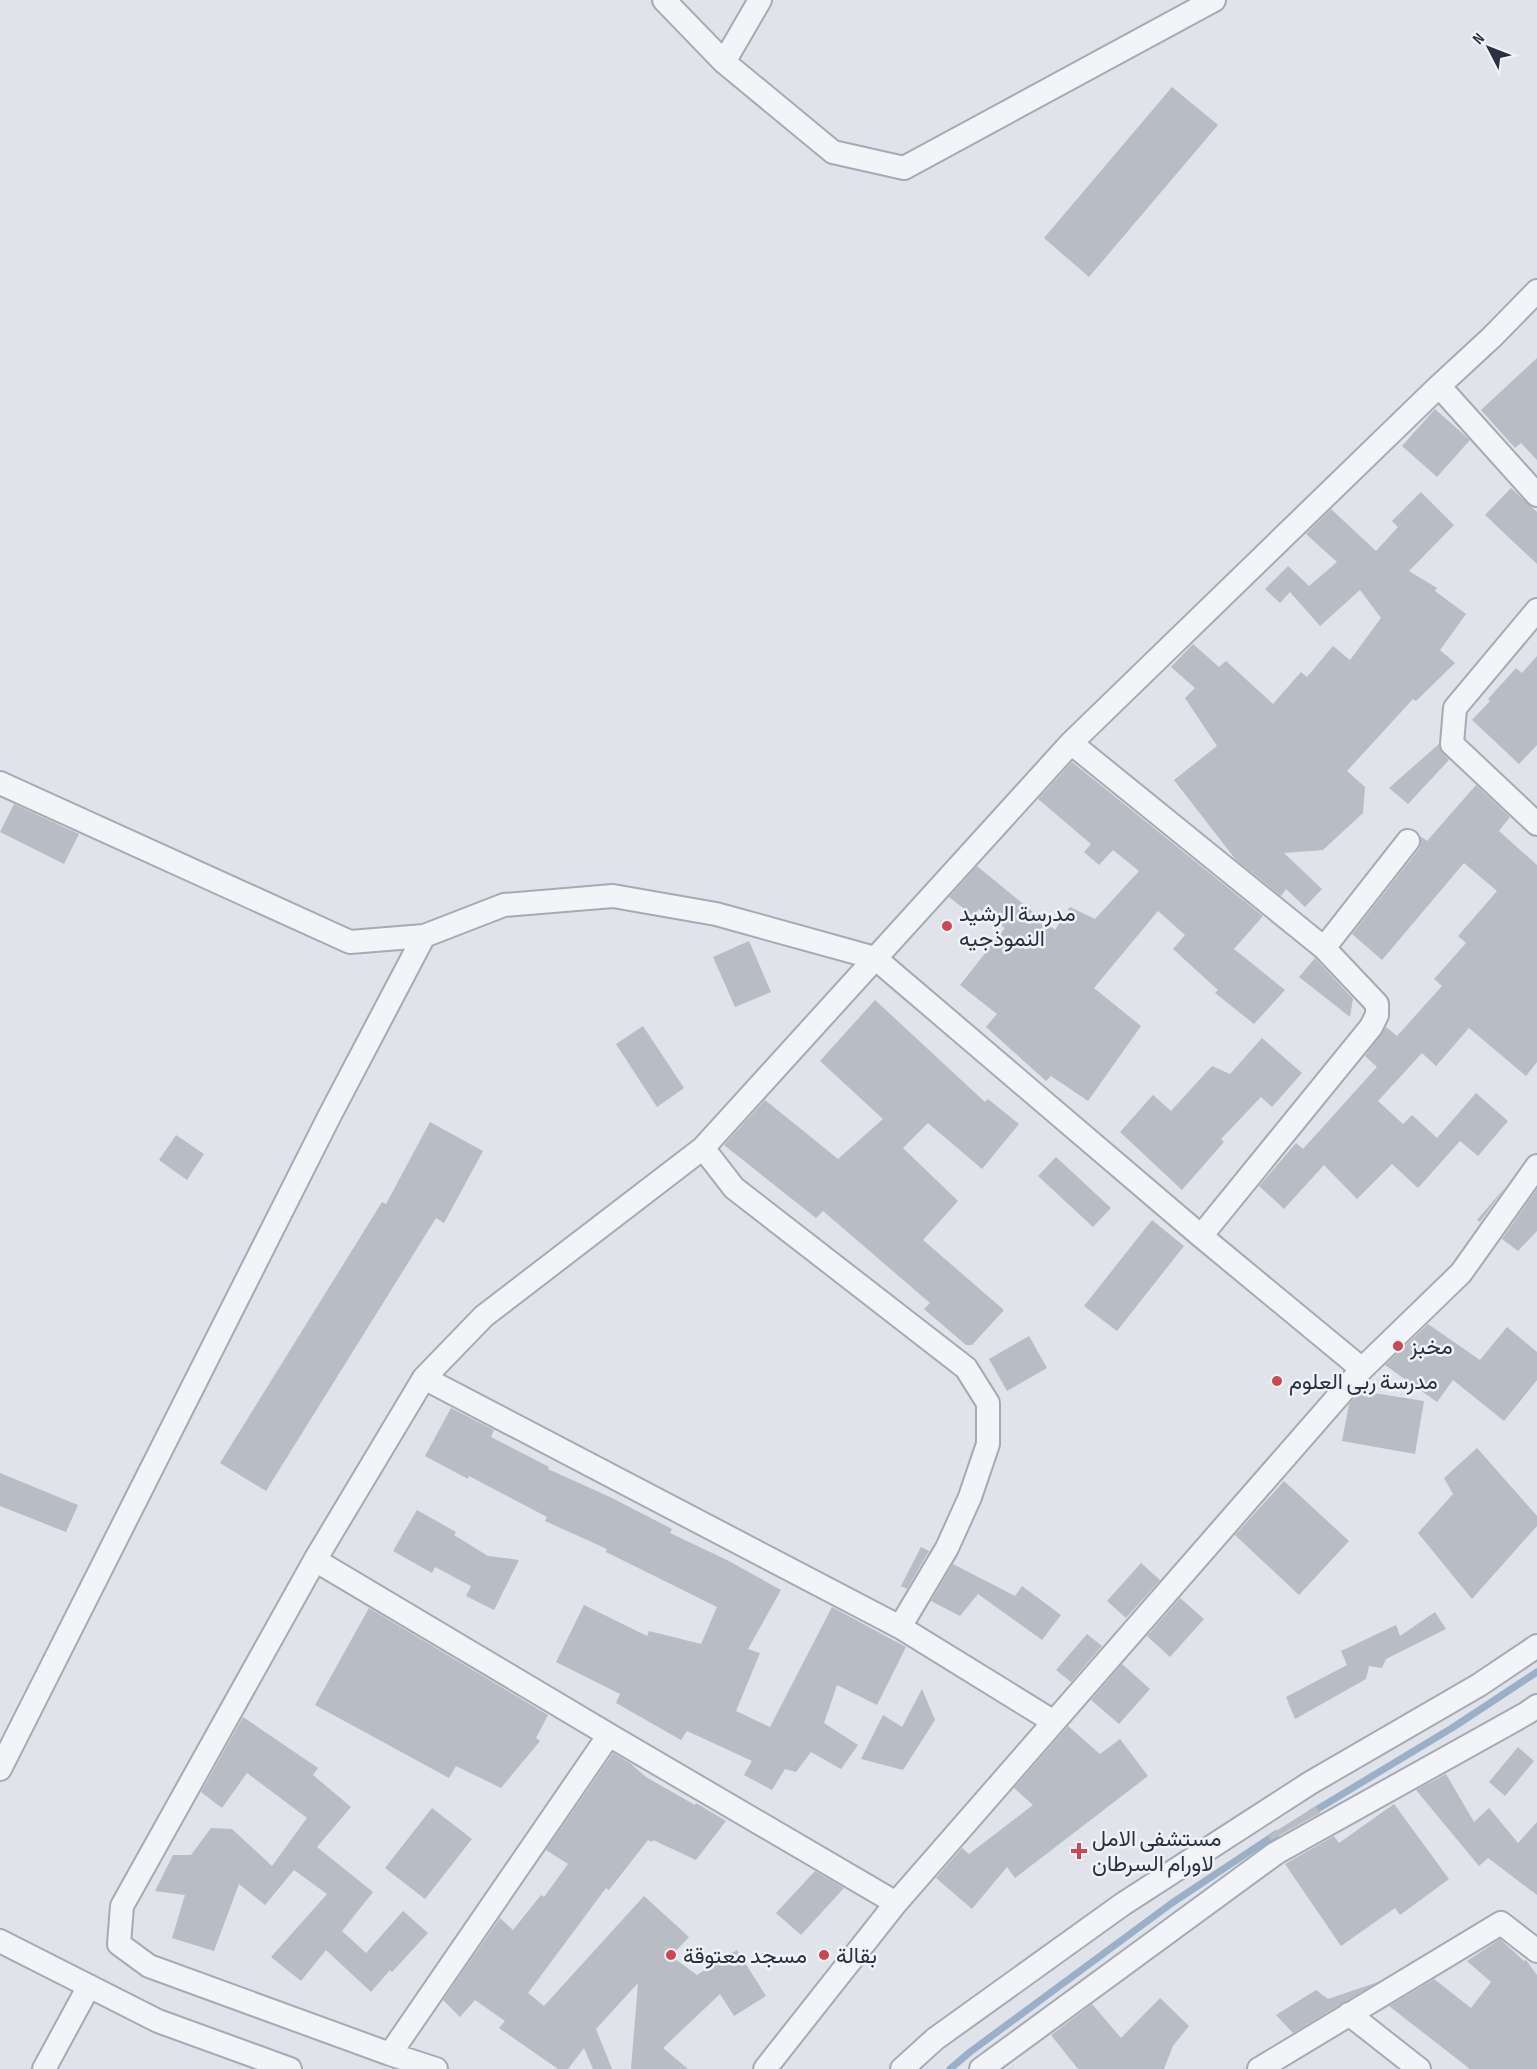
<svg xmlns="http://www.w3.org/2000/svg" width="1537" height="2069" viewBox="0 0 1537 2069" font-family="'Sofia Sans Condensed',Vazirmatn,sans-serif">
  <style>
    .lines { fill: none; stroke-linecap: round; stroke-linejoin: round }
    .stream { stroke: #9bafc8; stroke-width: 7 }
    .building { fill: #b7bcc5 }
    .street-casing { stroke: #a5aab3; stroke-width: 26 }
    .street { stroke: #f2f4f7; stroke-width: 22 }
    .poi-dot { fill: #cb4755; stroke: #eff2f6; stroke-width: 2 }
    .labels { text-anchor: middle; stroke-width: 5; stroke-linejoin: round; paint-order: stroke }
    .poi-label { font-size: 22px; fill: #29303f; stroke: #eff2f6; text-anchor: start }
  </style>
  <rect width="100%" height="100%" fill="#e0e3e9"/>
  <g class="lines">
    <path class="stream" d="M1311 1813 1452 1728 1537 1672
      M950 2069 970 2052 1172 1903 1276 1834"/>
  </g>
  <path class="building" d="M1172 87 1218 125 1089 277 1044 238Z
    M1537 358V460L1521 443 1515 448 1481 410Z
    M1435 409 1470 440 1437 477 1402 446Z
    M1511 488 1537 512V564L1485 515Z
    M1421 492 1454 525 1409 571 1437 588 1435 591 1466 614 1440 650 1455 663 1416 701 1413 699 1347 771 1365 787 1363 813 1323 850 1284 853 1322 889 1305 907 1286 889 1281 896 1236 860 1174 780 1217 746 1185 698 1195 688 1171 667 1193 644 1219 667 1226 661 1273 704 1301 672 1307 677 1333 646 1350 660 1381 618 1360 590 1320 626 1290 592 1280 603 1265 589 1288 566 1309 586 1337 562 1306 534 1331 509 1376 551 1398 527 1392 521Z
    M1537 656V745L1519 764 1472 720 1490 701 1488 699 1516 668 1522 673Z
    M1439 744 1440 749 1449 760 1408 804 1389 788Z
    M1072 762 1263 916 1234 949 1285 990 1254 1024 1215 993 1218 990 1173 949 1185 935 1158 911 1094 988 1141 1026 1088 1101 1051 1076 1046 1081 986 1027 997 1014 960 985 1005 928 979 909 973 916 949 897 977 866 1055 930 1070 907 1095 919 1139 871 1113 850 1099 865 1084 852 1091 844 1038 799Z
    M1476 785 1510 817 1499 831 1537 865V1062L1526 1076 1469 1028 1436 1066 1422 1053 1378 1101 1403 1124 1412 1115 1437 1138 1476 1093 1508 1121 1478 1156 1460 1141 1418 1188 1392 1164 1357 1199 1324 1165 1284 1209 1259 1186 1296 1143 1303 1149 1377 1067 1365 1056 1386 1027 1397 1036 1442 986 1434 979 1466 943 1458 936 1497 891 1464 863 1382 960 1352 934 1419 849 1421 842 1420 836 1427 841Z
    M14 804 79 834 64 864 0 832Z
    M749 941 771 992 735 1007 713 957Z
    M1315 958 1353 999 1350 1017 1299 977Z
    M875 1000 985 1102 988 1099 1019 1124 982 1169 928 1123 903 1148 958 1201 923 1240 1004 1310 972 1345H966L924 1309 930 1303 823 1211 816 1218 724 1145 765 1100 838 1159 883 1119 820 1061Z
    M643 1026 684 1088 657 1107 616 1044Z
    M1262 1038 1302 1073 1272 1107 1261 1097 1221 1139 1224 1142 1182 1190 1120 1132 1153 1095 1171 1111 1212 1066 1230 1074Z
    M430 1122 483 1151 444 1223 436 1218 266 1491 220 1463 382 1202 386 1204Z
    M176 1135 204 1154 187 1180 159 1160Z
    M1056 1157 1111 1208 1093 1227 1038 1176Z
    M1507 1185 1480 1222 1477 1220Z
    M1537 1189V1231L1518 1251 1502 1239Z
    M1152 1220 1184 1246 1117 1331 1084 1306Z
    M1428 1324 1480 1360 1507 1327 1537 1352V1380L1504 1421 1453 1380 1437 1402 1385 1365Z
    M1029 1336 1047 1368 1007 1391 989 1359Z
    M1361 1391 1424 1401 1415 1454 1342 1441 1349 1404Z
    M451 1408 494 1430 491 1437 549 1467 548 1469 612 1498 672 1529 670 1533 727 1560 781 1590 748 1649 760 1653 736 1711 770 1727 832 1607 906 1647 877 1705 837 1685 824 1723 858 1745 841 1769 811 1752 796 1772 785 1769 772 1790 744 1775 752 1761 687 1731 681 1740 616 1703 620 1694 556 1662 584 1605 647 1636 649 1631 701 1644 717 1607 606 1552 607 1549 545 1521 547 1517 469 1476 468 1479 425 1456Z
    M1477 1448 1537 1516V1526L1472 1599 1418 1533 1453 1494 1444 1478Z
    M0 1473 78 1505 66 1532 0 1506Z
    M1284 1481 1349 1541 1299 1595 1235 1535Z
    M417 1510 456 1532 454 1535 488 1556 519 1560 494 1610 466 1596 471 1586 435 1567 432 1573 393 1551Z
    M921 1547 929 1551 907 1589 901 1586Z
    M1141 1563 1160 1580 1126 1618 1107 1601Z
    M953 1564 1015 1596 1022 1586 1061 1615 1042 1640 978 1594 960 1616 931 1601Z
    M1180 1598 1204 1619 1170 1657 1147 1636Z
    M369 1608 548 1715 536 1738 540 1741 501 1788 456 1766 449 1778 315 1705Z
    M1435 1612 1446 1629 1386 1659 1382 1668 1369 1666 1366 1679 1295 1719 1286 1697 1347 1665 1341 1651 1396 1625 1400 1636Z
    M1087 1634 1102 1646 1071 1682 1056 1670Z
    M1122 1664 1150 1689 1119 1724 1091 1700Z
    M922 1689 935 1720 903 1770 861 1759 883 1715 902 1727Z
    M243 1717 318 1768 313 1775 351 1807 317 1847 373 1892 342 1931 366 1953 403 1911 428 1933 392 1972 390 1970 371 1992 326 1950 301 1981 271 1957 327 1894 294 1870 265 1905 239 1884 214 1951 172 1938 185 1895 155 1891 173 1855H191L211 1828 232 1829 272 1866 307 1818 247 1773 222 1808 201 1792Z
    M1068 1726 1100 1754 1120 1739 1148 1776 1015 1878 1007 1867 972 1909 936 1878 962 1848 969 1854 1033 1805 1014 1788Z
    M1518 1747 1534 1761 1505 1796 1489 1782Z
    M613 1753 630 1763 646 1777 695 1805 696 1803 726 1821 696 1860 653 1840 652 1842 648 1840 609 1890 606 1888 528 1993 544 2006 644 1896 689 1937 671 1956 697 1975 737 1950 766 1996 734 2016 720 1994 663 2048 688 2069H631L638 1983 596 2029 612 2069H593L584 2048 568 2069H558L499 2028 505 2021 475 2000 460 2017 443 2000 500 1918 513 1930 541 1895 544 1897 568 1864 546 1850Z
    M1446 1774 1474 1822 1489 1808 1518 1843 1537 1822V1895L1488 1858 1479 1866 1416 1790Z
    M1394 1804 1449 1879 1400 1915 1395 1908 1341 1946 1285 1864 1334 1836 1339 1843Z
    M1316 1806 1320 1813 1271 1840 1268 1836Z
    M432 1808 472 1839 425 1899 385 1868Z
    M815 1871 844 1888 801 1935 776 1913Z
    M1500 1939 1524 1961 1526 1960 1537 1975V2069H1470L1389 2006 1434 1979 1471 2008 1491 1982 1467 1961Z
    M1378 1982 1293 2033 1276 2015 1316 1990 1328 1999Z
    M1160 1998 1189 2026 1173 2046 1164 2069H1078L1051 2035 1092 2004 1121 2038Z"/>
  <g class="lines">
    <g class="street-casing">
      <path id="street" d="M664 0 724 62 833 152 904 168 1214 0
        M724 62 760 0
        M1439 386 1537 495
        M1537 610 1455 708 1452 744 1537 824
        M1071 743 1324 948 1377 1004V1015L1371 1027 1201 1236
        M0 783 350 942 424 936
        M1324 948 1408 841
        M703 1148 734 1188 966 1368 988 1403V1444L970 1497 947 1548 900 1627
        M424 1378 900 1627 1054 1722
        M315 1560 609 1735
        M0 1769 330 1115 424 936 504 905 613 896 716 914 875 958 1201 1236 1362 1369
        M896 1903 609 1735 390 2054 149 1966 119 1944 122 1906 315 1560 424 1378 484 1316 703 1148 1071 743 1439 386 1492 337 1537 291
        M0 1941 158 2021 290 2069
        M1349 2014 1419 2069
        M390 2054 436 2069
        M44 2069 89 1986
        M765 2069 896 1903 1362 1369 1461 1273 1537 1166
        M902 2069 935 2039 1123 1904 1310 1783 1479 1685 1537 1646
        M981 2069 1276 1853 1527 1713 1537 1706
        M1259 2069 1501 1923 1537 1951"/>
    </g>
    <use href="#street" class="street"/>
  </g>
  <g class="poi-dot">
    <circle cx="947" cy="926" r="6"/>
    <circle cx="1398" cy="1346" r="6"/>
    <circle cx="1277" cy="1381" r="6"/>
    <path d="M1076 1842h6v6h6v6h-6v6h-6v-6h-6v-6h6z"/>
    <circle cx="671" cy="1955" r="6"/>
    <circle cx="824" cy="1955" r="6"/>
  </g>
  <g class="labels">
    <g class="poi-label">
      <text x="959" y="921">مدرسة الرشيد<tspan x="959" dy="25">النموذجيه</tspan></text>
      <text x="1410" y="1354">مخبز</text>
      <text x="1289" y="1389">مدرسة ربى العلوم</text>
      <text x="1092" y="1846">مستشفى الامل<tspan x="1092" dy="25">لاورام السرطان</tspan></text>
      <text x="683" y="1963">مسجد معتوقة</text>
      <text x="836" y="1963">بقالة</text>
    </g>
  </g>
  <g transform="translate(1489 48) rotate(312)" stroke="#eff2f6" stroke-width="4.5" paint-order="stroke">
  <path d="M0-4.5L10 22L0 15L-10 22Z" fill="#29303f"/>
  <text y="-9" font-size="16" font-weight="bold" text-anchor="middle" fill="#29303f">N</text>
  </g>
</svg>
